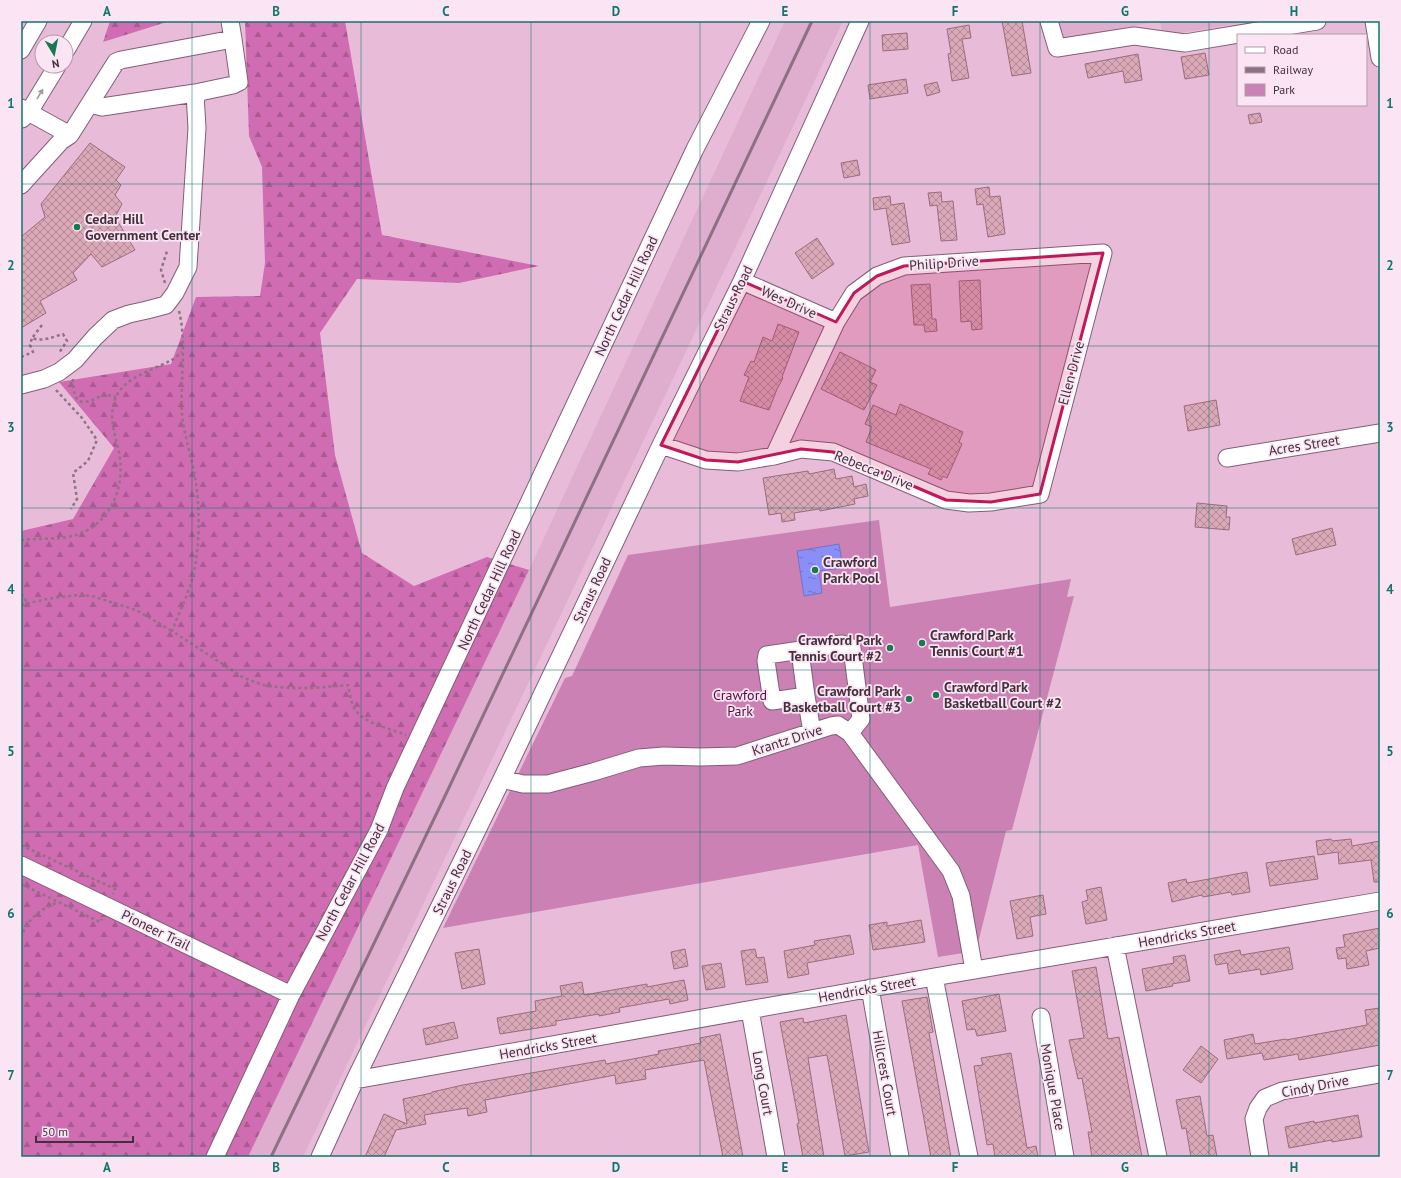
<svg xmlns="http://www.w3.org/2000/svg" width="1401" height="1178" viewBox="0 0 1401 1178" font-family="'PT Sans',sans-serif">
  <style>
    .built { fill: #dfadce }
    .green { fill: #cb81b4 }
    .forest { fill: url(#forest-firs) }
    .water { fill: url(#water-ripples); stroke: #7473bf }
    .building { fill: url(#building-cross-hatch); stroke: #9b6c7a }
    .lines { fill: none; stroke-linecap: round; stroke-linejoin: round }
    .minor-casing { stroke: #835d76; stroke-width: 19 }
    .path { stroke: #8f7285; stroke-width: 2.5; stroke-dasharray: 3 3; stroke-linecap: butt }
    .minor { stroke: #fff; stroke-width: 17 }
    .rail { stroke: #8d7082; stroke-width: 3 }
    .oneway { fill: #a0989e }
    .marked { fill: #c2185b; fill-opacity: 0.2; stroke: #c2185b; stroke-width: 3; stroke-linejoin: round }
    .grid { fill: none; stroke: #0f766e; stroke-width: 1; stroke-opacity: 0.55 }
    .poi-dot { fill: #18784f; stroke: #fbe4f3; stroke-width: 1.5 }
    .labels { text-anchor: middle; stroke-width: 3.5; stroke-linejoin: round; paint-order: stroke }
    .poi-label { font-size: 14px; font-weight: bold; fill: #42313c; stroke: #fbe4f3; text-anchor: start }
    .street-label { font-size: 14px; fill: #42313c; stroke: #fbe4f3 }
    .park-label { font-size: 14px; fill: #4e0f3f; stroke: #fbe4f3 }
    .neatline { fill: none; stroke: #0f766e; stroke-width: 1.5 }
    .grid-label { font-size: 13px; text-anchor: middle; font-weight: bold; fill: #0f766e }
  </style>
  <defs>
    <pattern id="forest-firs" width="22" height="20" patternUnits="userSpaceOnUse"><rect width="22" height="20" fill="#d06cb2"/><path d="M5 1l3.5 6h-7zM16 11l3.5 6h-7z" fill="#aa5992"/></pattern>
    <pattern id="water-ripples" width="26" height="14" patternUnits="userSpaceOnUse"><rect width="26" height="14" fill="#898ff7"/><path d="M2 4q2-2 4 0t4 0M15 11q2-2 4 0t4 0" fill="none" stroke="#7275c9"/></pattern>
    <pattern id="building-cross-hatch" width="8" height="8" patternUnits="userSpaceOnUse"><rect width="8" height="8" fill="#daa8b7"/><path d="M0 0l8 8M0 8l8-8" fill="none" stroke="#b28996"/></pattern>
  </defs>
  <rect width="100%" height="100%" fill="#e8bcd8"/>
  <path class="built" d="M785 21H843L303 1157H248L529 570Z
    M1055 21H1159L1057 40Z
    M1160 21H1251L1163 36Z"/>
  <path class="green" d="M879 520 890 607 1071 579 1067 597 1074 596 1012 830 1006 831 976 951 938 957 918 845 443 928 565 678 572 676 628 555Z"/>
  <path class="forest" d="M110 21H170L103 42Z
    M245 21H345L382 235 539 266 459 283 357 279 320 333 335 455 362 553 414 586 487 557 529 570 248 1157H21V531L73 519 114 448 59 382 171 364 196 297 260 296 265 263 262 167 249 136Z"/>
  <path class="water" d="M839 544 843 568 819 571 822 593 804 596 797 551Z"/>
  <path class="building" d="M1002 21H1022L1031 73 1012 76Z
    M969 25 971 38 962 39 969 78 952 81 948 54 951 53 947 29Z
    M907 33 908 49 883 51 882 35Z
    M1205 53 1209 75 1185 79 1181 57Z
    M1138 54 1142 80 1125 83 1123 71 1088 78 1085 64Z
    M906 79 908 93 870 99 868 85Z
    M937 82 940 92 927 96 924 85Z
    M1260 113 1262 122 1250 124 1248 115Z
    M90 143 125 167 116 180 121 185 115 195 122 204 115 217 135 250 102 267 91 254 73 273 77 280 40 301 46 313 21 328V237L45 217 41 204Z
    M857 160 860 175 844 178 841 163Z
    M989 187 990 197 1000 196 1005 234 988 237 983 204 977 205 975 189Z
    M941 192 942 202 953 201 957 240 941 241 937 205 930 206 928 193Z
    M890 196 891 205 904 203 910 242 892 245 886 208 874 210 873 198Z
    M817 238 834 264 812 279 795 253Z
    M980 280 982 329 972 330 971 321 961 322 959 281Z
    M930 284 932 319H936L937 331 925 332 924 325H914L911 285Z
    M778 324 799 332 782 377 783 378 777 389 769 410 740 401 749 377 744 375 751 361 754 362 763 337 772 341Z
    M840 352 876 370 870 382 877 385 864 410 821 389Z
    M1216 400 1220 425 1188 431 1184 406Z
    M900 404 963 432 959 442 962 444 947 478 943 476 941 480 928 474 931 469 866 442 872 427 865 424 873 405 896 415Z
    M834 469 836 479 852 476 854 487 866 484 868 496 854 499 855 504 820 511 819 509 794 513 795 520 782 522 781 513 769 515 763 478 808 471 809 474Z
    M1197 503 1227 506 1226 517H1230L1229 530 1195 527Z
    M1332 528 1336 545 1296 555 1292 539Z
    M1331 839 1332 841 1351 839 1352 846 1380 841V882H1374L1371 860 1339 864 1338 852 1318 855 1316 841Z
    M1314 856 1318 879 1270 886 1266 863Z
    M1247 872 1250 892 1232 895 1231 892 1203 897 1202 895 1172 902 1168 883 1186 879 1187 883Z
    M1101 887 1107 920 1086 924 1082 902 1088 900 1086 890Z
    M1043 895 1046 914 1030 917 1033 936 1017 939 1010 901Z
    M921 920 925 942 873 950 869 925 887 922V926Z
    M1380 928V948L1366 951 1369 965 1347 969 1346 958 1338 959 1336 948 1345 947 1343 935Z
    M850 935 854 954 807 963 809 974 788 978 784 951 815 945 814 941Z
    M1289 947 1293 969 1261 975 1260 969 1229 974 1227 963 1216 965 1214 955 1240 950 1241 955Z
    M479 949 485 984 462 989 455 953Z
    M685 949 688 966 674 969 671 952Z
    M755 949 757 958 764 957 768 982 746 985 741 951Z
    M1185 955 1190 981 1172 984 1173 986 1146 991 1142 969 1174 963 1173 957Z
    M721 963 725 987 706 990 702 966Z
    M1096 967 1108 1039 1119 1037 1142 1157H1092L1088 1132H1092L1082 1078 1078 1079 1069 1040 1084 1038 1072 971Z
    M684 980 688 1000 670 1004 669 999 619 1008 620 1012 599 1016V1014L556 1021V1025L500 1034 497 1018 536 1011 535 1001 562 996 560 986 582 982 584 995 647 984V987Z
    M999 994 1006 1031 977 1036 975 1029 967 1030 962 1001Z
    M927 997 933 1032 929 1033 951 1157H931L902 1001Z
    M1380 1008V1045L1299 1060 1298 1054 1264 1060 1262 1053 1227 1059 1224 1040 1253 1034 1255 1044 1286 1039V1040L1367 1025 1365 1010Z
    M846 1015 869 1152 845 1156 827 1055 808 1058 824 1157H803L797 1124 799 1123 780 1022 803 1018 804 1023Z
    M454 1022 458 1038 426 1045 423 1029Z
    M720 1034 743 1157H723L704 1060 645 1070 646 1079 616 1084 615 1075 485 1100 487 1112 468 1116 467 1108 424 1115 426 1124 396 1130 384 1157H365L384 1114 407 1124 403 1099 432 1093V1092L463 1085 605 1060 606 1064 659 1054 658 1051 701 1043 700 1038Z
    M1201 1046 1218 1059 1201 1083 1183 1070Z
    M1011 1053 1027 1148 1036 1146 1038 1157H995L993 1144 987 1145 974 1066 983 1065 981 1058Z
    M1200 1096 1207 1136 1213 1135 1217 1157H1191L1186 1128 1182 1129 1176 1100Z
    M1358 1115 1362 1137 1332 1142V1140L1289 1148 1285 1127 1314 1121V1123Z"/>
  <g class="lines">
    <g class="minor-casing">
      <path id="minor" d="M230 21 233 39
        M1049 21 1057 48 1134 36 1185 43 1317 21
        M1374 21 1380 58
        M21 50 38 21
        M66 50 83 21
        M90 104 102 107 195 93
        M21 108 70 135 116 62 121 60 233 39 239 82 233 85 195 93 197 128 188 267 175 293 166 305 147 310 129 314 113 320 95 337 75 360 59 372 44 379 21 385
        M22 119 29 112 57 66
        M21 185 61 141 70 135
        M742 281 836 322
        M661 445 706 460 738 462 774 456 801 449 833 452 946 500 969 503 991 502 1040 494 1103 253 904 266 877 276 854 293 836 322 774 456
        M1227 458 1380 433
        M800 651 806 696
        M812 732 806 696 772 701 766 661 767 655 842 644 852 648 861 719 850 733
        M502 779 523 784H548L593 772 639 758 664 756 700 757 737 756 831 726 838 725 850 733 951 871 961 896 974 970
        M21 865 291 995
        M1115 946 1158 1157
        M934 977 969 1157
        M870 988 900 1157
        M750 1010 776 1157
        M1041 1017 1065 1157
        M355 1080 934 977 1380 901
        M215 1157 291 995 379 830 395 788 695 149 761 21
        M320 1157 355 1080 502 779 661 445 742 281 860 21
        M1260 1157 1254 1119 1258 1108 1265 1098 1282 1091 1380 1074"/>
    </g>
    <path class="path" d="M165 283 161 270 167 251
      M179 311C187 342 180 382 182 414 184 437 193 460 196 483 200 513 200 554 191 583 186 599 178 615 172 631L244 678 266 686 290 688H312L348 685C350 693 351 706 357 712 367 724 391 729 406 735
      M42 325 32 338C43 342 52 337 63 334L67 341 59 353
      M21 357 33 352 30 345 32 338
      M73 379C73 407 84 406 104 394L116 397
      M56 390 82 418 97 440 88 461 73 473 77 499 71 509
      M21 540C38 538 59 540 76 535 111 524 126 486 119 452 114 431 107 412 118 393 128 377 154 369 170 361 174 359 178 355 182 352
      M21 594 24 597 27 603
      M21 605 47 599 77 595 92 596 136 610 172 631
      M21 845 115 889 113 894
      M21 884 100 922 102 919
      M21 938C28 918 39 910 58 902"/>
    <use href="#minor" class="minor"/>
    <path class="rail" d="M271 1157 445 796 812 21"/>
  </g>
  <defs><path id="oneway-solid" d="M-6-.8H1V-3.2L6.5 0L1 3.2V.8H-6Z"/></defs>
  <use class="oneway" href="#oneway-solid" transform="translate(40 94) rotate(-59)"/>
  <path class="marked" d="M1103 253 1040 494 991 502 946 500 833 452 801 449 738 462 706 460 661 445 742 281 836 322 854 293 877 276 904 266Z"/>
  <path class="grid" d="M192 21V1157M361 21V1157M531 21V1157M700 21V1157M870 21V1157M1040 21V1157M1209 21V1157M21 184H1380M21 346H1380M21 508H1380M21 670H1380M21 832H1380M21 994H1380"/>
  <g class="poi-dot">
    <circle cx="77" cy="227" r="4"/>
    <circle cx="815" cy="570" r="4"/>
    <circle cx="922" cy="643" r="4"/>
    <circle cx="890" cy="648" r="4"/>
    <circle cx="936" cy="695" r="4"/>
    <circle cx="909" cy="699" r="4"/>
  </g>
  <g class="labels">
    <g class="poi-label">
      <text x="85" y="224">Cedar Hill<tspan x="85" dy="16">Government Center</tspan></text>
      <text x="823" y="567">Crawford<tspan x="823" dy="16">Park Pool</tspan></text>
      <text x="930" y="640">Crawford Park<tspan x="930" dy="16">Tennis Court #1</tspan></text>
      <text x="882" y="645" text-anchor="end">Crawford Park<tspan x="882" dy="16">Tennis Court #2</tspan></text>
      <text x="944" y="692">Crawford Park<tspan x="944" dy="16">Basketball Court #2</tspan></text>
      <text x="901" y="696" text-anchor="end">Crawford Park<tspan x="901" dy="16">Basketball Court #3</tspan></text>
    </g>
    <g class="street-label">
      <text transform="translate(944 263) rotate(-4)" y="5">Philip Drive</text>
      <text transform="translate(626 296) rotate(-65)" y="5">North Cedar Hill Road</text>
      <text transform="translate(733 298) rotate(-64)" y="5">Straus Road</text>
      <text transform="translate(789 302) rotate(24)" y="5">Wes Drive</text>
      <text transform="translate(1071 373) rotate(-75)" y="5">Ellen Drive</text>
      <text transform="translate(1304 445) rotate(-9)" y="5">Acres Street</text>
      <text transform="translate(874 470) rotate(22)" y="5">Rebecca Drive</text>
      <text transform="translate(489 590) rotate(-65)" y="5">North Cedar Hill Road</text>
      <text transform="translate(592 590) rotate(-65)" y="5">Straus Road</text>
      <text transform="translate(787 740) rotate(-18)" y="5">Krantz Drive</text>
      <text transform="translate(350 882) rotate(-62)" y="5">North Cedar Hill Road</text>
      <text transform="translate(452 882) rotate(-64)" y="5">Straus Road</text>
      <text transform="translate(156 930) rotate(26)" y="5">Pioneer Trail</text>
      <text transform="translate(1187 934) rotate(-10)" y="5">Hendricks Street</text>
      <text transform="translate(867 989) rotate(-10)" y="5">Hendricks Street</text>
      <text transform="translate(548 1046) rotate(-10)" y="5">Hendricks Street</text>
      <text transform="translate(885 1073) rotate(80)" y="5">Hillcrest Court</text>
      <text transform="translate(763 1083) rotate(80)" y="5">Long Court</text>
      <text transform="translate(1315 1086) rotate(-11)" y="5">Cindy Drive</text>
      <text transform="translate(1053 1087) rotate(80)" y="5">Monique Place</text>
    </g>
    <g class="park-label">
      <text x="740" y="700">Crawford<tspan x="740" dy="16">Park</tspan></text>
    </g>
  </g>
  <rect width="1401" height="1178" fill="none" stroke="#fbe4f3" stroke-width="44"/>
  <rect x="1237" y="34" width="130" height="72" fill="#fbe4f3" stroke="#b19caa"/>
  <rect x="1245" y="47" width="20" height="6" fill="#ffffff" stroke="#b19caa"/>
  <text x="1273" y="54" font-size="12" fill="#42313c">Road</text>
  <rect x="1245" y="67" width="20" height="6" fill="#8d7082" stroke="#b19caa"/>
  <text x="1273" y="74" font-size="12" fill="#42313c">Railway</text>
  <rect x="1245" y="84" width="20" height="12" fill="#cb81b4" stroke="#b19caa"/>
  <text x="1273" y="94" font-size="12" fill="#42313c">Park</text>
  <g transform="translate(54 54) rotate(170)"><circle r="19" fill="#fbe4f3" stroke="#b19caa"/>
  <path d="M0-3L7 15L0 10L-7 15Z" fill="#18784f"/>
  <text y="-6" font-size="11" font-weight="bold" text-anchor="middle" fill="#42313c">N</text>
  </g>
  <path d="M36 1136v6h97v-6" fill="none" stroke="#42313c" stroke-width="2"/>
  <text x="42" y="1136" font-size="12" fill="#42313c" stroke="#fbe4f3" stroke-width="3" paint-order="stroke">50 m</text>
  <rect x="22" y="22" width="1357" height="1134" class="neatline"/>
  <g class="grid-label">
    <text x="107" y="16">A</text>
    <text x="276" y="16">B</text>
    <text x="446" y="16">C</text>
    <text x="616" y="16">D</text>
    <text x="785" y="16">E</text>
    <text x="955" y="16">F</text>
    <text x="1125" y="16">G</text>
    <text x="1294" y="16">H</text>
    <text x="11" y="108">1</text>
    <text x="1390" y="108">1</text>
    <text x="11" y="270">2</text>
    <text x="1390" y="270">2</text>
    <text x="11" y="432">3</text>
    <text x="1390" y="432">3</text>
    <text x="11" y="594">4</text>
    <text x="1390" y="594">4</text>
    <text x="11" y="756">5</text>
    <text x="1390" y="756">5</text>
    <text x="11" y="918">6</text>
    <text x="1390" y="918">6</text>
    <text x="11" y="1080">7</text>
    <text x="1390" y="1080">7</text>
    <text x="107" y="1172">A</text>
    <text x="276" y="1172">B</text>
    <text x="446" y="1172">C</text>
    <text x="616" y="1172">D</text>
    <text x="785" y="1172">E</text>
    <text x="955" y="1172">F</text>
    <text x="1125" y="1172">G</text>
    <text x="1294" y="1172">H</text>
  </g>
</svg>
